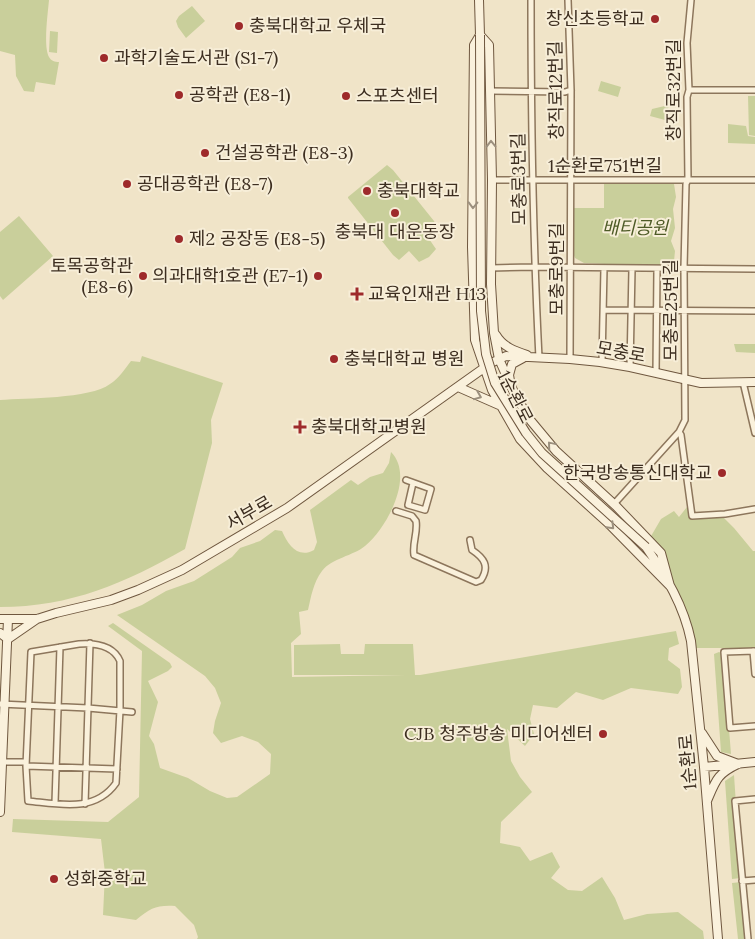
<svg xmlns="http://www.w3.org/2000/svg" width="755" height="939" viewBox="0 0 755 939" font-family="Lora,'Noto Sans KR',serif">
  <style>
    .green { fill: #c9cf9b }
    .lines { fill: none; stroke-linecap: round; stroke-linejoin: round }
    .street-casing { stroke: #8d765c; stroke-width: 8 }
    .secondary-casing { stroke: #6f573f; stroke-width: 10 }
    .street { stroke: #faf1dc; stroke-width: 5 }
    .secondary { stroke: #faf1dc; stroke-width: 8 }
    .secondary-bridge-casing { stroke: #6f573f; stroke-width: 10; stroke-linecap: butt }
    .secondary-bridge { stroke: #faf1dc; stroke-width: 8 }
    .oneway { stroke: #9c907e }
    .poi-dot { fill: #9e2a2b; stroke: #f7eed8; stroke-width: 2 }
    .labels { text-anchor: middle; stroke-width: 4; stroke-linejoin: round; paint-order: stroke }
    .poi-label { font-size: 18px; fill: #3d2e20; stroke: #f7eed8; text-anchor: start }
    .street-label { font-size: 18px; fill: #3d2e20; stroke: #f7eed8 }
    .park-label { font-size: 18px; font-style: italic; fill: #4d5a26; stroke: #f7eed8 }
  </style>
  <rect width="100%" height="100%" fill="#f0e4c8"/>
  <path class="green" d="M0 0H49C48 12 43 47 49 57 51 61 55 62 59 62L55 85 36 82 34 92 24 91 16 76 15 55 0 51Z
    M192 6 205 21 186 38 178 27 176 21 179 16Z
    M50 31 58 32 57 53 49 52Z
    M601 81 621 87 618 97 598 91Z
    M748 96H755V136L749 135Z
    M669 105 665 120 650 116 652 109Z
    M728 124 746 126 748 136 755 137V144L728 143Z
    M387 165 393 170 434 221 438 228 427 236 436 249 429 257 419 262 409 251 399 260 393 255 348 198V197Z
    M604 181 669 182 674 184 676 197 673 209 675 228 671 241 675 251 674 261H667L666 267 584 263 575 258 573 253 572 208H604Z
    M19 216 53 256 3 300 0 296V232Z
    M734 344H755V353L736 352Z
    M142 356 223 383 211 420 212 443 185 549C125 583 71 607 0 607V400C26 398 90 399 110 384 118 379 125 369 131 361L140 362Z
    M391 452C415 476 387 528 365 546 353 556 332 558 322 571 313 583 311 597 308 610L299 612 301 634 291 643 292 677 406 675H294V645L340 644 341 654H364L365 644H413L415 675H420L676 631 679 644 669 648 668 660 680 669 682 687 678 694 631 688 603 700 576 692 557 708 533 705 530 719 534 734 525 746 507 729 511 761 520 777 532 792 501 822 500 843 520 847 530 861 552 852 560 867 551 878 568 890 582 891 602 877 615 898 624 920 647 914 678 912 703 931 704 939H197L198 937 194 925 175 906C156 905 151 908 136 920L103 915 105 873 101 839 12 832 13 819 108 822 139 797 142 651 108 626 113 623 170 663 172 667 168 671 148 681 158 702 149 736 154 744 160 768 188 778 210 791 227 798 237 797 270 774 271 754 258 742 242 736 221 743 213 733 215 721 221 703 215 688 205 676 117 615 142 605 166 591 194 581 232 557 240 548 260 541 275 530 282 531C288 545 298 559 314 550L317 542 310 510 351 480 358 485 370 477 383 473 389 463Z
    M687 507 690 518 723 517 734 528 753 551H755V648H695L685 608 659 558 647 543 661 519 674 511 679 517Z
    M719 652 723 654 731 754 721 752 714 654Z
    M734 775 741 878 732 879 725 781Z
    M741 882 746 939H738L732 883Z"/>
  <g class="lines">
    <g class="street-casing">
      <path id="street" d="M531 0C531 119 533 239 539 358
        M568 0 571 90 570 359
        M691 0 687 43 689 90 687 97 688 180 686 184 684 268 685 420 679 432 681 435 692 516 725 514 755 509
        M689 90H755
        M490 91 565 92 571 90
        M492 180H755
        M491 268 534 267 755 269
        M604 310 755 311
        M602 362 604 268
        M630 367 632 269
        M656 373 657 269
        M743 382 755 433
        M406 480 431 489 425 510 408 505 413 483
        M614 504 679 432
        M396 511 412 516 416 521C418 533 412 543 414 555L476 582 481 580C490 566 484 558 472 550L470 540
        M79 644C94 643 113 645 120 661V710L116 783C95 813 59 804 28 801L26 766 31 652Z
        M753 651 755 674
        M755 651 724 652 730 728 755 726
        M0 704 88 708 132 712
        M0 762H26
        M26 766 117 769
        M55 803 60 647
        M85 804 90 643
        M742 881 755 880
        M748 939 735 801 755 799"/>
    </g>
    <g class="secondary-casing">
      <path id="secondary" d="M479 0 480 35 474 45 472 247 475 340 492 390 520 439 547 468 608 523 670 586
        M480 35 489 45 492 180 491 284 494 333 499 359 516 397 531 421 556 451 616 506 661 553 670 586
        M496 335C503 347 515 351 527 355
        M510 381 509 375 512 364 523 358
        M458 387 499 405
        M646 547C666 576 684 606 691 641L704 767 718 939
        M0 619H37L56 613 111 600 138 590 182 570 287 508 491 363 506 356 570 359 600 362 630 367 701 383 755 382
        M0 633 8 639
        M8 639 37 619
        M702 733 717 756 738 764
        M704 767 755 762
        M707 801C716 780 717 774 738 764
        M0 812 8 619"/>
    </g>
    <use href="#street" class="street"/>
    <use href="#secondary" class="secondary"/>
    <g class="secondary-bridge-casing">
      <path id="secondary-bridge" d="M480 35 481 311 486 354 495 383 526 433 542 453 646 547"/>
    </g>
    <use href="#secondary-bridge" class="secondary-bridge"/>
  </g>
  <defs><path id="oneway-chevron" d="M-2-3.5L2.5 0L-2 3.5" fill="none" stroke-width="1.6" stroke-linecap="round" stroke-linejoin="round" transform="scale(1.25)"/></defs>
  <g class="oneway">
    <use href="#oneway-chevron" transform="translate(491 144) rotate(-91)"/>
    <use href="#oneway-chevron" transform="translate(473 205) rotate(91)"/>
    <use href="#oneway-chevron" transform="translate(478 396) rotate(22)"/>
    <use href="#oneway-chevron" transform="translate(551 445) rotate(-130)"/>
    <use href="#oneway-chevron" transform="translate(611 526) rotate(45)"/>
  </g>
  <g class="poi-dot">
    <circle cx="655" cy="19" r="5"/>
    <circle cx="239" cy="26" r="5"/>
    <circle cx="104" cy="58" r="5"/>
    <circle cx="179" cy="95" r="5"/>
    <circle cx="346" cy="96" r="5"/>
    <circle cx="205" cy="153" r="5"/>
    <circle cx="127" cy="184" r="5"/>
    <circle cx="367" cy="191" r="5"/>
    <circle cx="395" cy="213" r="5"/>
    <circle cx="179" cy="239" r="5"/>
    <circle cx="143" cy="276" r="5"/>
    <circle cx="318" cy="276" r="5"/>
    <path d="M354.5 286.5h5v5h5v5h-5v5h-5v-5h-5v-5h5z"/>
    <circle cx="334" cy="359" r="5"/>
    <path d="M297.5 419.5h5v5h5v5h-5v5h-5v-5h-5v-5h5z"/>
    <circle cx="722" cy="473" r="5"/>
    <circle cx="603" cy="734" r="5"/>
    <circle cx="54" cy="879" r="5"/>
  </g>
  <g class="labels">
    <g class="poi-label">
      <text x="645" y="25" text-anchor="end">창신초등학교</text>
      <text x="249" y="32">충북대학교 우체국</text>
      <text x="114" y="64">과학기술도서관 (S1-7)</text>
      <text x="189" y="101">공학관 (E8-1)</text>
      <text x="356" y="102">스포츠센터</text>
      <text x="215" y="159">건설공학관 (E8-3)</text>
      <text x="137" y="190">공대공학관 (E8-7)</text>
      <text x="377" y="197">충북대학교</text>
      <text x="395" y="238" text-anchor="middle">충북대 대운동장</text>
      <text x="189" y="245">제2 공장동 (E8-5)</text>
      <text x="133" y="272" text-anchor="end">토목공학관<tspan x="133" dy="21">(E8-6)</tspan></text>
      <text x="308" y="282" text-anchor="end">의과대학1호관 (E7-1)</text>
      <text x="368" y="300">교육인재관 H13</text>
      <text x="344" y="365">충북대학교 병원</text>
      <text x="311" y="433">충북대학교병원</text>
      <text x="712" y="479" text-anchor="end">한국방송통신대학교</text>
      <text x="593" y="740" text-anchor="end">CJB 청주방송 미디어센터</text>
      <text x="64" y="885">성화중학교</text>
    </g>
    <g class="street-label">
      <text transform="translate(556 90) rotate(-91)" y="6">창직로12번길</text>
      <text transform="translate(674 90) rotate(-90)" y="6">창직로32번길</text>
      <text x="605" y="172">1순환로751번길</text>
      <text transform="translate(519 179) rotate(-91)" y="6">모충로3번길</text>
      <text transform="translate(557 269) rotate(-90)" y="6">모충로9번길</text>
      <text transform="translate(671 310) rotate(-90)" y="6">모충로25번길</text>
      <text transform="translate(621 352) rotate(10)" y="6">모충로</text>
      <text transform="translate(515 397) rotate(63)" y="6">1순환로</text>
      <text transform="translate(249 513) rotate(-30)" y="6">서부로</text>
      <text transform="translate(688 762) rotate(-95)" y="6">1순환로</text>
    </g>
    <g class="park-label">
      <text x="635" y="234">배티공원</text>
    </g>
  </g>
</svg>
